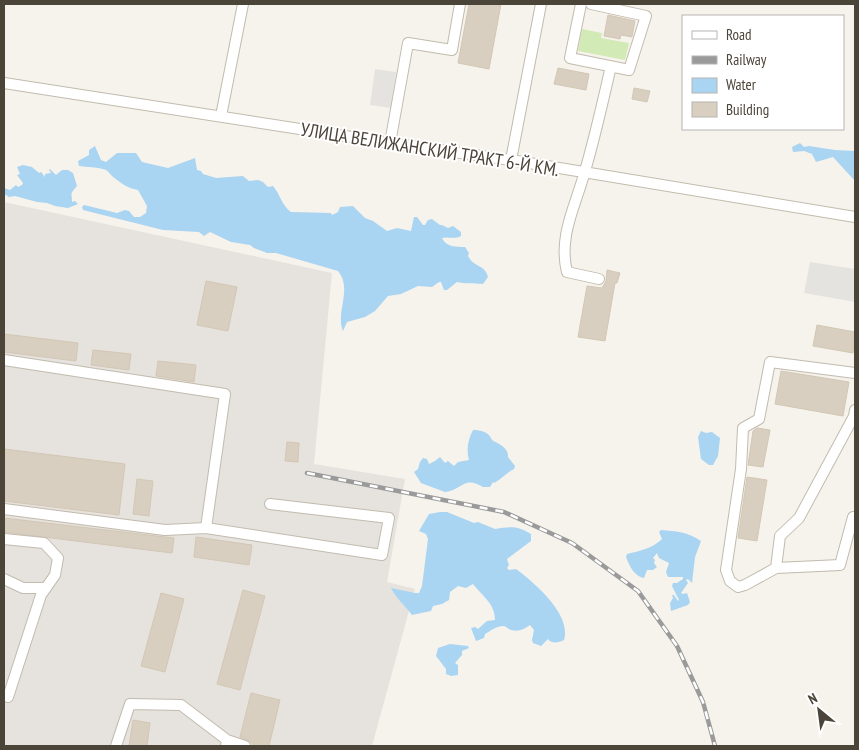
<svg xmlns="http://www.w3.org/2000/svg" width="859" height="750" viewBox="0 0 859 750" font-family="'PT Sans Narrow',sans-serif">
  <style>
    .industrial { fill: #e6e2dd }
    .green { fill: #d2eab5 }
    .parking { fill: #e5e3e0 }
    .water { fill: #a9d4f2 }
    .building { fill: #d8cfc1; stroke: #d3c7b4 }
    .lines { fill: none; stroke-linecap: round; stroke-linejoin: round }
    .minor-casing { stroke: #c2bbae; stroke-width: 12 }
    .minor { stroke: #fff; stroke-width: 10 }
    .rail-casing { stroke: #9a9a9a; stroke-width: 4.5 }
    .rail { stroke: #fff; stroke-width: 2.5; stroke-dasharray: 8; stroke-linecap: butt }
    .labels { text-anchor: middle; stroke-width: 4; stroke-linejoin: round; paint-order: stroke }
    .street-label { font-size: 19px; fill: #4b4439; stroke: #fff }
  </style>
  <rect width="100%" height="100%" fill="#f6f3ec"/>
  <path class="industrial" d="M4 202 332 273 314 464 405 479 387 582 415 589 372 746H4Z"/>
  <path class="green" d="M582 29 602 33 601 38 629 43 625 60 578 51Z"/>
  <path class="parking" d="M375 69 396 72 391 108 370 105Z
    M810 262 855 269V302L804 293Z"/>
  <path class="water" d="M800 143 804 147 809 146 835 150 855 151V181L833 157 816 162 812 154 804 151 793 152 792 147Z
    M95 146 101 160 106 162 117 153H136L142 162 168 168 195 158 197 170 201 171 203 174 216 178 243 176 249 181 258 180 263 182 268 187 273 186C280 194 282 206 291 212L331 213 332 215 338 212 340 207 353 206 365 218 373 221 387 231 397 228 411 231 414 217H417L423 225H425L428 220 432 219 440 225H442L448 228 453 226 461 232V236C454 240 448 236 442 238 446 247 456 247 465 247L469 253 468 256C474 268 485 264 488 277L483 284C474 283 464 284 457 282L447 290H444L441 282H439L432 287 418 286 401 294 388 296 375 311 365 317 347 322 343 331C335 313 353 289 338 271L276 253H267L254 248 250 245 231 242 210 232 204 236 199 232 163 230 83 210 82 207 84 205 117 213 125 210 129 211 134 217H140L146 213 147 206 138 190C129 189 119 182 112 176 110 174 108 171 106 170 98 167 87 167 79 166L78 161 89 155V150Z
    M23 165 32 167 39 173 41 172 45 177V174L51 173 49 170 50 169 56 175 62 170H68L73 173 77 186C69 195 72 193 72 202L75 201 78 204 68 208 55 206 47 203 37 202 15 196 9 197 4 194V188L10 190 16 185 18 187 22 185 23 183 17 175 20 174 17 167Z
    M473 430C481 430 489 432 492 440 499 444 509 448 508 457L515 466 514 469C506 473 502 479 494 483L493 482 490 487H483C464 475 462 490 445 492L421 483 414 472 418 469 420 462 423 458 427 459 429 464 435 461 440 457 445 463 448 461 454 466 458 462 469 460C466 450 468 439 473 430Z
    M701 431 706 433 712 432 720 438 718 456 713 465H709L701 459 698 437Z
    M440 512H447L474 523 478 522 495 529C511 527 516 525 531 534V541L507 559 509 565 507 568 509 570 516 569C535 583 572 615 564 640 559 643 551 644 548 639L541 646 533 643 532 640 534 630 530 625C524 629 519 632 511 630 508 629 507 627 504 626 498 625 490 631 485 634L484 638 476 641 471 628 475 627 478 629 487 621 495 620C495 603 482 596 473 584L466 588 458 586 450 592 449 600 442 604 433 606 431 611 412 615C404 604 398 601 391 588L415 593H419L422 586 428 539 426 534 419 531 429 514Z
    M661 530C676 531 688 532 701 541L695 557 692 583 688 579 686 580 688 583 681 593 683 594 687 593 690 602 688 605 671 611 670 603 673 598 672 595H674L678 601 679 600 672 586 673 583H677L683 579V577H668L666 572 669 563 659 558 657 553 653 558 655 560 654 563 657 567 653 570H647L644 578C634 576 630 567 626 557L627 554C640 551 653 548 662 539L659 532Z
    M450 644 468 646 469 648 462 651V655L455 663 458 665V675L451 676 446 674V669L436 656 438 648Z"/>
  <path class="building" d="M469 4H501L489 69 458 63Z
    M608 15 635 21 632 37 621 35 620 39 604 36Z
    M558 68 589 74 586 90 554 84Z
    M634 88 650 91 647 102 632 99Z
    M607 270 620 273 617 283H615L605 341 578 337 587 286 602 288 606 281Z
    M206 281 237 287 228 331 197 325Z
    M817 325 855 332 853 353 813 346Z
    M4 334 78 343 76 361 4 352Z
    M93 350 131 354 129 370 91 365Z
    M158 361 196 365 194 382 156 376Z
    M781 371 849 382 843 416 775 404Z
    M757 428 770 430 763 467 748 465 753 431Z
    M287 442 299 443 298 462 285 461Z
    M4 449 125 464 119 515 4 501Z
    M747 477 767 480 757 541 738 538Z
    M137 479 153 481 149 516 133 514Z
    M4 518 174 538 172 553 4 532Z
    M196 537 252 545 249 565 194 557Z
    M243 590 265 596 240 690 217 684Z
    M161 593 184 599 165 672 141 666Z
    M251 693 280 700 269 746H254L250 741 240 737Z
    M133 720 150 723 147 746H129Z"/>
  <g class="lines">
    <g class="minor-casing">
      <path id="minor" d="M581 4 570 58 629 70 646 16 591 4
        M4 83 390 143 511 160 855 217
        M221 116 243 4
        M390 143 408 43 452 50 460 4
        M511 160 541 4
        M599 279 567 272C558 236 576 205 585 171 595 137 603 101 611 66
        M4 360 225 394 206 528 382 555 389 518 270 504
        M4 509 165 530 206 528
        M853 517 840 565 776 568 780 536 799 518 854 416 855 410
        M4 539 44 543 58 558 55 575 41 595 8 697
        M776 568 745 585 738 587 730 581 726 570 741 469 743 428 759 419 770 362 855 373
        M4 579 23 588H46
        M227 740 245 746
        M116 746 130 704 181 705 227 740 226 746"/>
    </g>
    <use href="#minor" class="minor"/>
    <g class="rail-casing">
      <path id="rail" d="M307 473 504 512 572 543 638 591 677 646 703 702 715 746"/>
    </g>
    <use href="#rail" class="rail"/>
  </g>
  <g class="labels">
    <g class="street-label">
      <text transform="translate(430 149) rotate(9)" y="7">УЛИЦА ВЕЛИЖАНСКИЙ ТРАКТ 6-Й КМ.</text>
    </g>
  </g>
  <rect width="859" height="750" fill="none" stroke="#4b4439" stroke-width="10"/>
  <rect x="682" y="15" width="162" height="115" fill="#ffffff" stroke="#b7b4b0"/>
  <rect x="692" y="31" width="25" height="8" fill="#ffffff" stroke="#b7b4b0"/>
  <text x="726" y="40" font-size="15" fill="#4b4439">Road</text>
  <rect x="692" y="56" width="25" height="8" fill="#9a9a9a" stroke="#b7b4b0"/>
  <text x="726" y="65" font-size="15" fill="#4b4439">Railway</text>
  <rect x="692" y="78" width="25" height="15" fill="#a9d4f2" stroke="#b7b4b0"/>
  <text x="726" y="90" font-size="15" fill="#4b4439">Water</text>
  <rect x="692" y="102" width="25" height="15" fill="#d8cfc1" stroke="#b7b4b0"/>
  <text x="726" y="115" font-size="15" fill="#4b4439">Building</text>
  <g transform="translate(819 710) rotate(331)" stroke="#ffffff" stroke-width="4" paint-order="stroke">
  <path d="M0-4L9 19L0 12L-9 19Z" fill="#4b4439"/>
  <text y="-8" font-size="14" font-weight="bold" text-anchor="middle" fill="#4b4439">N</text>
  </g>
</svg>
